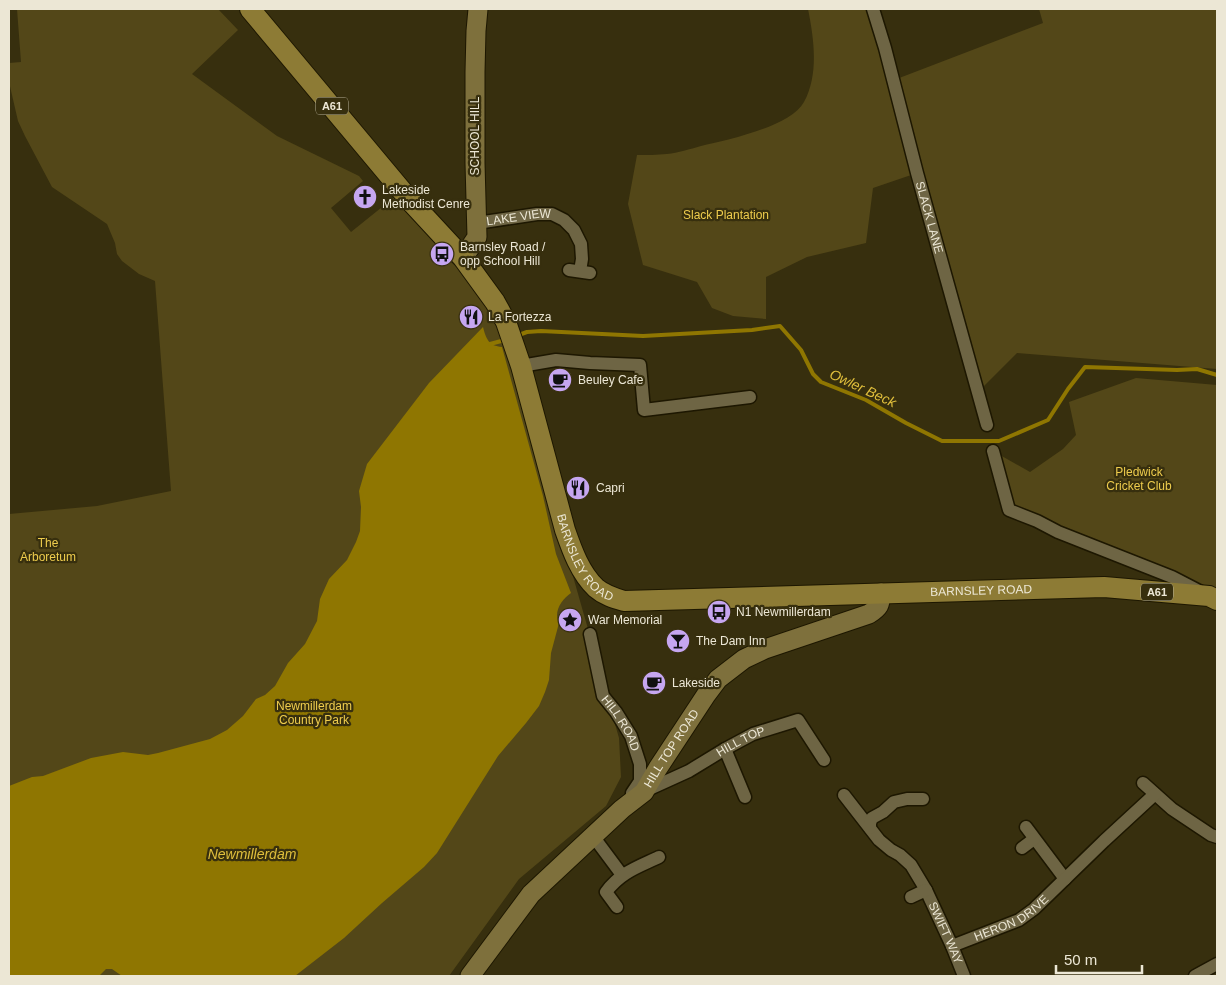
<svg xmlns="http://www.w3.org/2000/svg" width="1226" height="985" viewBox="0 0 1226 985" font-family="Arial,sans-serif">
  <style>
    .green { fill: #534718 }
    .water { fill: #8f7601 }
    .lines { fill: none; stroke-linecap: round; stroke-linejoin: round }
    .stream { stroke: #8f7601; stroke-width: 4 }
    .street-casing { stroke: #1d1701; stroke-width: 15 }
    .secondary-casing { stroke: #1d1701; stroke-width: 21 }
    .primary-casing { stroke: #1d1701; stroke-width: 22 }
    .street { stroke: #6e6544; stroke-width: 12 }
    .secondary { stroke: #7e703c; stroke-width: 19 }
    .primary { stroke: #8d7b35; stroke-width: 20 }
    .labels { text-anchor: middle; stroke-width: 4.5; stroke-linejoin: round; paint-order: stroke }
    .shield { fill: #372f0e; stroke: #b6b099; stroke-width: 1 }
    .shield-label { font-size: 11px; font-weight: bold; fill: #ece7d5 }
    .street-label { font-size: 12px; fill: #ece7d5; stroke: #372f0e }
    .poi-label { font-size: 12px; fill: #ece7d5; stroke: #372f0e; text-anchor: start }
    .park-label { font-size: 12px; fill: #eecc4d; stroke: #372f0e }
    .water-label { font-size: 14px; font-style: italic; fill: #e0bf3c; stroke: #372f0e }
  </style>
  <rect width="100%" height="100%" fill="#372f0e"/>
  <path class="green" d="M17 9H218L238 30 192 74 277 136 359 176 363 181 331 208 351 232 402 191 442 235V254L495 302 619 738 621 777 606 806 519 879 449 976H9V514L97 506 171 491 155 281 139 274 122 261 117 254 115 243 107 224 52 187 25 136 18 121 9 82V63L21 62Z
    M808 9H873L894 80 1043 23 1039 9H1217V369L1017 353 978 392 917 173 873 188 866 243 807 257 766 277V319L733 316 712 308 697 282 643 265 628 204 637 155C647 155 657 155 667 154 678 153 690 149 701 146 727 140 790 127 804 102 819 74 814 39 808 9Z
    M1136 378 1217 385V600L1009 510 993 451 1030 472 1063 449 1076 435 1069 402Z"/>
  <path class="water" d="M483 327C486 339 489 346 502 347L543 496 556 554 571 593C562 599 553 612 559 623L551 653 549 680 545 692 539 706 526 723 498 756 437 853 424 867 382 903 344 938 295 976H122L112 969H106L99 976 85 975 64 976H9V786L32 777 43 776 91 758 123 752 148 755 158 753 210 739 227 730 243 716 256 699 265 695 275 686 288 663 305 644 317 621 320 599 329 579 347 560 356 542 360 531 361 507 359 491 367 464 429 383Z"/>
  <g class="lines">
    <path class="stream" d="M516 336 527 332 541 331 643 336 752 330 780 326 801 350 813 374 821 382 866 400 906 423 942 441H999L1048 420 1068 389 1085 367 1177 370 1197 369 1217 375
      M490 344 505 340"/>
    <g class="street-casing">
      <g id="street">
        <path id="s1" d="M873 9 885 48 917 173 987 425"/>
        <path id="s2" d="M477 223 537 214H552L564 220 574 230 581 244 582 259 580 271"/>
        <path d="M569 270 590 273"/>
        <path d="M521 366 556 360 590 363 640 365 644 410 750 397"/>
        <path d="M993 451 1009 510 1037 521 1058 532 1172 577 1201 592"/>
        <path id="s3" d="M590 634 603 696 616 712 631 736 640 764V781L632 793"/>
        <path d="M725 749 745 797"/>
        <path d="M1143 783 1172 809 1211 835 1217 837"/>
        <path id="s4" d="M645 791 689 771 725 749 753 734 798 720 824 760"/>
        <path id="s5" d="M844 795 879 840 891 850 900 855 911 865 926 890 952 946 964 976"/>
        <path d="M1026 827 1065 879"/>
        <path d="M870 828V823L872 818 883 812 894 802 907 799H923"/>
        <path d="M593 836 622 875"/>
        <path d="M1022 848 1034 839"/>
        <path d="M911 897 926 890"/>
        <path d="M617 907 606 892C621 872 638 867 659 857"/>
        <path id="s6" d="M952 946 1019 920 1034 909 1104 841 1155 794"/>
        <path d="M1195 976 1217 964"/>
      </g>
    </g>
    <g class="secondary-casing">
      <g id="secondary">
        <path d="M463 258 477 237 475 163V72L476 31 478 9"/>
        <path id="s7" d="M470 976 531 894 622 809 644 792 658 768 706 695 718 679 744 659 765 649 869 614C880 607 880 605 881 593"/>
      </g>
    </g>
    <g class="primary-casing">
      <g id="primary">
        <path id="s8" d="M250 9 413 204 463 258 495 302 506 322 521 366 565 530C572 550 580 573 596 588 604 595 614 598 624 601L1104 587 1209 596 1217 600"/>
      </g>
    </g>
    <use href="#street" class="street"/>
    <use href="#secondary" class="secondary"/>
    <use href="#primary" class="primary"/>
  </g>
  <defs>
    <g id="church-disc" transform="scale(1.25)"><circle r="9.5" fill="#c6a6f0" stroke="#372f0e"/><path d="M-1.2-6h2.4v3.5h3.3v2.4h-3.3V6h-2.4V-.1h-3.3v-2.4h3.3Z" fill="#111"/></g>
    <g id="bus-disc" transform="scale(1.25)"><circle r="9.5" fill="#c6a6f0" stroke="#372f0e"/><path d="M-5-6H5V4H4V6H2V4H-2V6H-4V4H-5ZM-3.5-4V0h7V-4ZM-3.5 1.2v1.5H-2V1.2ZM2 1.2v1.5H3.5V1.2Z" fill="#111"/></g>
    <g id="restaurant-disc" transform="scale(1.25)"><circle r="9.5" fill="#c6a6f0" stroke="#372f0e"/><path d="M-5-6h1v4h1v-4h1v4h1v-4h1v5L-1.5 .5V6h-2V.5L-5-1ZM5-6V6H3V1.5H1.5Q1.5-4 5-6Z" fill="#111"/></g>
    <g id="cafe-disc" transform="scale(1.25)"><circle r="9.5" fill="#c6a6f0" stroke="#372f0e"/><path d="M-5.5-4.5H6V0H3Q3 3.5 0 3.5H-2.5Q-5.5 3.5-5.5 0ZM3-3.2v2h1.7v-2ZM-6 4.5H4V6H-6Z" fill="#111"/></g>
    <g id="sight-disc" transform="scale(1.25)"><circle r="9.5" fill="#c6a6f0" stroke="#372f0e"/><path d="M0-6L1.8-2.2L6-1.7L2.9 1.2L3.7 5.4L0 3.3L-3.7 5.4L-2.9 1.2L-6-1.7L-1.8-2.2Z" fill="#111"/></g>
    <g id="bar-disc" transform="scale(1.25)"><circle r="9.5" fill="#c6a6f0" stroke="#372f0e"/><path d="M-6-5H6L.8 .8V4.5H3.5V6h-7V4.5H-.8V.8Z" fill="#111"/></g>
  </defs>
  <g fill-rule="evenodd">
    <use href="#church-disc" x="365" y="197"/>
    <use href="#bus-disc" x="442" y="254"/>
    <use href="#restaurant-disc" x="471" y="317"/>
    <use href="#cafe-disc" x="560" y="380"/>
    <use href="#restaurant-disc" x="578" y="488"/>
    <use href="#bus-disc" x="719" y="612"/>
    <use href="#sight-disc" x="570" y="620"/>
    <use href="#bar-disc" x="678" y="641"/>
    <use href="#cafe-disc" x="654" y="683"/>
  </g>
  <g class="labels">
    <g class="shield">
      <rect x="316" y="97.5" width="32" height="17" rx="4"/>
      <rect x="1141" y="583.5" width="32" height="17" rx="4"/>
    </g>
    <g class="shield-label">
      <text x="332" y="110">A61</text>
      <text x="1157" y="596">A61</text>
    </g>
    <g class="street-label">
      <text transform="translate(475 136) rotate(-90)" y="4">SCHOOL HILL</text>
      <text dy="4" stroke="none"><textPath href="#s1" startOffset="216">SLACK LANE</textPath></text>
      <text dy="4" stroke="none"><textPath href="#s2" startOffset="42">LAKE VIEW</textPath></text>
      <text dy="4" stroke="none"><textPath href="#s8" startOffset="656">BARNSLEY ROAD</textPath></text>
      <text dy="4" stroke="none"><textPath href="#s8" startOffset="1076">BARNSLEY ROAD</textPath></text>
      <text dy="4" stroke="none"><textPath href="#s3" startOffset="96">HILL ROAD</textPath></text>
      <text dy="4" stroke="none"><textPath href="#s4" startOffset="108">HILL TOP</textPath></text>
      <text dy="4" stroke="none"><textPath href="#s7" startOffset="306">HILL TOP ROAD</textPath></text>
      <text dy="4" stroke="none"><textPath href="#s6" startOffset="66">HERON DRIVE</textPath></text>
      <text dy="4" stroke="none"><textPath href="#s5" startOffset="174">SWIFT WAY</textPath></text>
    </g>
    <g class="poi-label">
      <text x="382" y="194">Lakeside<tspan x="382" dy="14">Methodist Cenre</tspan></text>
      <text x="460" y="251">Barnsley Road /<tspan x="460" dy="14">opp School Hill</tspan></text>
      <text x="488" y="321">La Fortezza</text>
      <text x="578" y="384">Beuley Cafe</text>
      <text x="596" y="492">Capri</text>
      <text x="736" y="616">N1 Newmillerdam</text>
      <text x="588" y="624">War Memorial</text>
      <text x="696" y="645">The Dam Inn</text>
      <text x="672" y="687">Lakeside</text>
    </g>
    <g class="park-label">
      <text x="726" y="219">Slack Plantation</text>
      <text x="1139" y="476">Pledwick<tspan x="1139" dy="14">Cricket Club</tspan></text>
      <text x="48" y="547">The<tspan x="48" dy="14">Arboretum</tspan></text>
      <text x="314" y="710">Newmillerdam<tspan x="314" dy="14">Country Park</tspan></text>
    </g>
    <g class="water-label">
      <text transform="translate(863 388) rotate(25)" y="5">Owler Beck</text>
      <text x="252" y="859">Newmillerdam</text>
    </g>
  </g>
  <rect width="1226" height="985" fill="none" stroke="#ece7d5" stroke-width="20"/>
  <path d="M1056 965v8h86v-8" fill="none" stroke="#ece7d5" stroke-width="2.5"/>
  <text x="1064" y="965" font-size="15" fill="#ece7d5" stroke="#372f0e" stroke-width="4" paint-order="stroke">50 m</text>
</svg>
